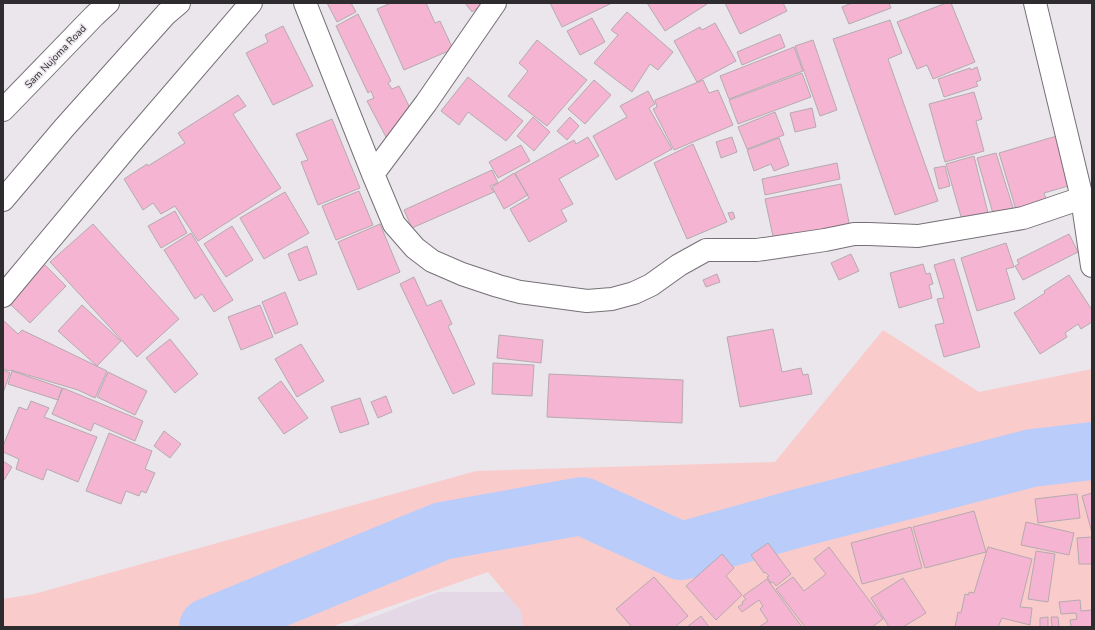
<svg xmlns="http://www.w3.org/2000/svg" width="1095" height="630" viewBox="0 0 1095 630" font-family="'Nunito Sans',sans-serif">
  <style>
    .built { fill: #e4d8e6 }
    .green { fill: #facbcb }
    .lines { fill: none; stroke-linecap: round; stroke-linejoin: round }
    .river { stroke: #bacdfa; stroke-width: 58 }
    .building { fill: #f5b4d1; stroke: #b4abaf }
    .street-casing { stroke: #767077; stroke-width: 24 }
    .primary-casing { stroke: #767077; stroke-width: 24 }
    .highway-casing { stroke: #767077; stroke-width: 24 }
    .street { stroke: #fff; stroke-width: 22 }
    .primary { stroke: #fff; stroke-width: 22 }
    .highway { stroke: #fff; stroke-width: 22 }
    .labels { text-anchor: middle; stroke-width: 3; stroke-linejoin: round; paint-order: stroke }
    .street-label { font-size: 10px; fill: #2f2c2f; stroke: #ebe5ec }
  </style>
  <rect width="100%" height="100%" fill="#ebe5ec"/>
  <path class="built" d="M438 592H523L586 627H348Z"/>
  <path class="green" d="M883 330 979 392 1092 369V627H523L521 611 488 572 331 627H3V599L34 594 476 471 775 462Z"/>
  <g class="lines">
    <path class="river" d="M208 627 442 531 582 506 681 551 799 518 1032 458 1092 451"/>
  </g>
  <path class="building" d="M327 3H351L356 12 337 22Z
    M391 3H426L435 23 440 21 453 49 404 70 377 9Z
    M465 3H484L472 12Z
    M550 3H612L562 27Z
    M647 3H706L707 4 665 31Z
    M725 3H783L787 11 740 34Z
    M852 3H889L891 8 849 24 842 7Z
    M946 3H951L975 62 933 79 927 65 917 69 897 22Z
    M627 12 673 52 658 70 650 64 632 92 594 63 618 35 611 30Z
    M358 14 391 81 388 83 392 89 399 86 412 112 390 135 386 137 367 101 374 98 371 91 368 93 336 26Z
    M592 18 605 42 580 55 567 31Z
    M890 20 902 53 888 59 938 201 895 215 833 39Z
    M715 23 736 61 697 82 674 41 700 27 702 30Z
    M283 26 313 86 273 105 246 53 268 42 265 35Z
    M780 34 785 47 742 65 737 52Z
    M537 40 587 80 547 126 508 96 528 71 519 63Z
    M813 40 837 110 820 116 795 46Z
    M794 47 803 71 729 99 720 76Z
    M977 67 981 80 976 82 978 86 944 97 938 79 970 68 971 70Z
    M802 73 811 97 738 124 729 100Z
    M468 77 523 121 506 141 468 112 459 125 441 111Z
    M594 80 611 95 585 124 568 109Z
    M703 80 709 93 718 90 733 125 674 150 653 109 657 107 655 100Z
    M648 91 655 104 649 108 672 149 616 180 593 136 627 117 620 106Z
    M974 92 982 119 976 121 984 151 945 162 929 104Z
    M238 95 246 106 233 114 281 188 198 241 175 206 161 214 153 203 143 210 124 179 147 164 148 166 185 143 178 133Z
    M812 108 816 127 795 132 790 113Z
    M775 112 784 135 747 149 738 127Z
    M533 117 550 132 534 151 517 136Z
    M570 117 579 126 567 140 557 131Z
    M332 119 360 188 318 205 301 162 308 160 296 134Z
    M1060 135 1075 184 1044 193 1047 202 1016 210 999 153Z
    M588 137 599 156 559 179 573 204 561 210 567 221 529 242 510 209 529 198 515 173 574 140 576 144Z
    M732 137 737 152 721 158 716 142Z
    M779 138 789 165 774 171 771 164 754 171 747 150Z
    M693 144 727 222 687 239 654 163Z
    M521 145 530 161 498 178 489 162Z
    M996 153 1014 211 994 217 977 158Z
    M974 156 988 213 962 220 946 164Z
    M837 163 840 179 765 195 762 179Z
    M945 166 950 186 939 189 934 168Z
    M492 170 498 183 490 186 494 192 412 228 404 210Z
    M514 173 528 195 504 209 492 187Z
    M841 184 850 227 774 241 765 199Z
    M359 191 373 225 336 240 322 206Z
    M285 192 309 233 264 259 240 218Z
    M175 211 187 233 161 248 148 226Z
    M733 212 735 218 731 220 728 213Z
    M93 224 179 319 137 357 50 262Z
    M380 224 400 272 358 290 338 242Z
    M232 226 253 260 226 277 204 244Z
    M191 233 233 300 214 312 202 294 195 299 164 250Z
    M1069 234 1078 252 1023 280 1015 266 1019 264 1017 260Z
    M1006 243 1014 267 1006 269 1015 299 977 311 961 258Z
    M307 246 317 274 299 281 288 254Z
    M851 254 859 271 839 280 831 263Z
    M954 259 980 347 944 357 935 325 944 323 937 299 944 298 934 265Z
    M44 264 66 286 30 323 8 302Z
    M923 264 926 274 930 273 933 284 929 285 932 298 899 308 890 273Z
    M717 274 720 282 706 287 703 280Z
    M1069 275 1092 310V322L1081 329 1078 324 1065 333 1067 337 1040 354 1014 313 1045 293 1044 291Z
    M414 277 427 306 441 300 452 324 448 326 475 384 453 394 400 284Z
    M285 292 298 324 275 334 262 302Z
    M82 305 121 341 97 366 58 331Z
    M260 305 273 337 241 350 228 317Z
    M3 320 18 334 22 330 107 371 95 398 78 390 11 370 10 371 3 369Z
    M773 329 782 372 801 368 803 375 808 374 812 394 740 407 727 337Z
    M499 335 543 340 541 363 497 358Z
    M170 339 198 374 175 393 146 358Z
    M301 344 324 381 297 397 275 359Z
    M493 363 534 365 532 396 492 394Z
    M3 370 10 373 3 393Z
    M12 371 62 388 58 400 8 384Z
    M108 372 147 391 135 415 97 397Z
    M549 374 683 380 682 423 547 417Z
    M281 381 308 418 284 434 258 398Z
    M63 388 143 421 135 441 94 423 91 431 52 414Z
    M386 396 392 412 378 418 371 402Z
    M360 398 369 424 340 433 331 407Z
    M31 401 49 408 44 417 97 437 78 482 47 469 43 480 16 469 19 459 3 452V446L19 407 27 410Z
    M164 431 181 444 170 458 154 446Z
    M109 433 152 451 145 469 155 473 146 493 141 491 139 496 126 491 121 504 86 491Z
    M3 461 12 467 4 480 3 479Z
    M1092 493V533L1082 496Z
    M1077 494 1080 518 1038 523 1035 499Z
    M974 511 986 552 925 568 913 527Z
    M1026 522 1074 533 1069 555 1021 545Z
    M911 527 922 568 862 584 851 543Z
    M1092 537V564H1079L1077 538Z
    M768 543 791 574 776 586 773 582 771 583 767 577 769 576 765 572 764 573 751 555Z
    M829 547 883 619 872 627H805L776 589 793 577 804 591 826 574 814 559Z
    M988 547 1032 559 1020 607 1032 608 1030 625 1002 618 998 627H955L958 612 961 613 965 594 969 595V592L974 593Z
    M1036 551 1055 554 1048 602 1028 599Z
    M722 554 734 568 726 576 742 595 716 620 686 586Z
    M654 577 688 616 675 627H632L616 609Z
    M903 578 926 613 903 627H888V625L871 598Z
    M767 579 802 627H759L768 621 760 609 763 606 759 600 742 612 738 607 743 604 742 602 746 599 743 596Z
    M1080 600 1081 611 1092 610V627H1071L1070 620 1077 619 1076 613 1061 614 1059 602Z
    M701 616 709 627H687Z
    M1048 617V627H1040V618Z
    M1051 617H1058L1059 627H1052Z"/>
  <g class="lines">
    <g class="street-casing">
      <path id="street" d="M305 3 373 174 394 224 415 248 432 261 462 274 498 286 520 292 587 301 612 299 634 293 651 285 679 265 706 250H757L825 240 854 234H869L918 236 1023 218 1082 198
        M1035 3 1082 198 1092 266
        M373 174 426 103 495 3
        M3 296 128 146 251 3"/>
    </g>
    <g class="primary-casing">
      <path id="primary" d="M3 110 94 16 108 3"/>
    </g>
    <g class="highway-casing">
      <path id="highway" d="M3 200 64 128 166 14 179 3"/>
    </g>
    <use href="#street" class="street"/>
    <use href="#primary" class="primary"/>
    <use href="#highway" class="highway"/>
  </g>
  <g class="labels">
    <g class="street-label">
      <text transform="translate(55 56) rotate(-46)" y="4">Sam Nujoma Road</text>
    </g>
  </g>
  <rect width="1095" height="630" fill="none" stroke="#2f2c2f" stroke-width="8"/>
</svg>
